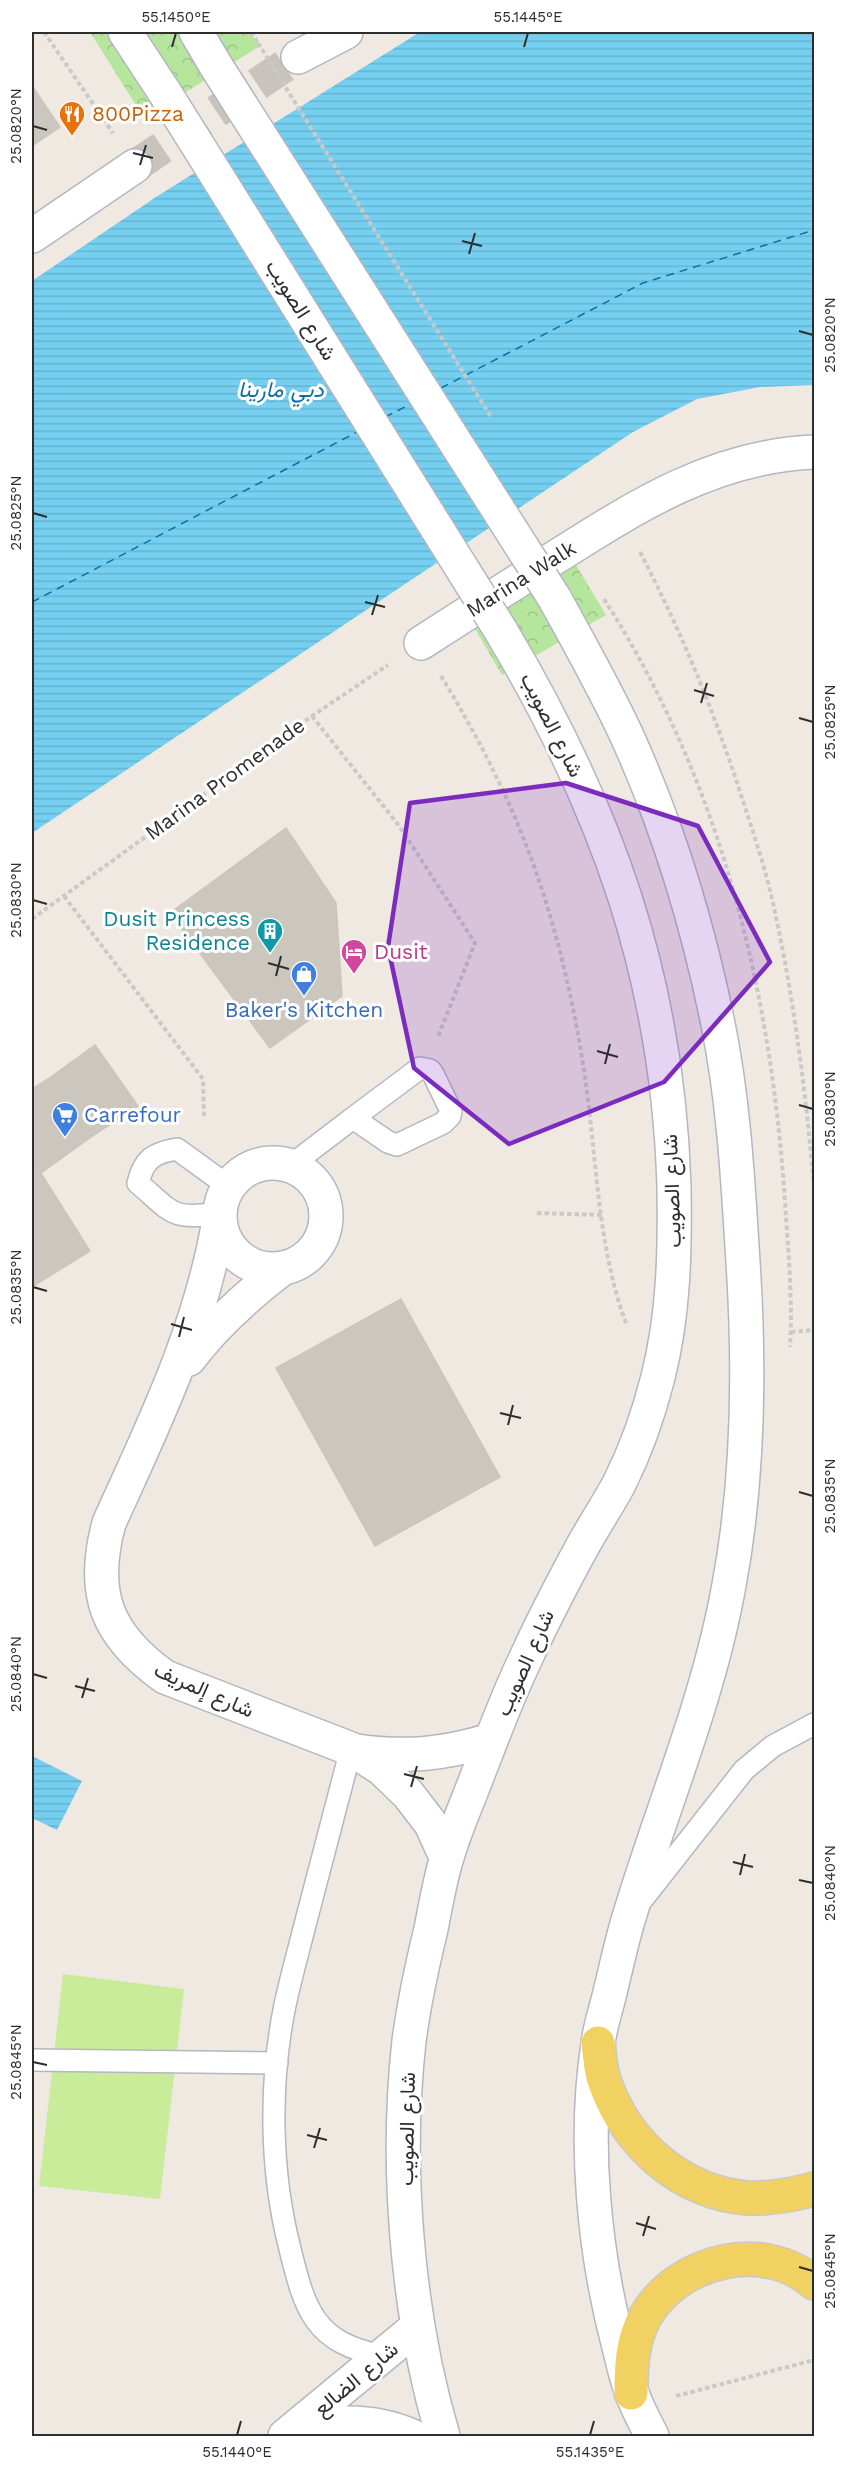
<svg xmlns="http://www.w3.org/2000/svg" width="846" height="2468" viewBox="0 0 846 2468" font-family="'Work Sans',Vazirmatn,sans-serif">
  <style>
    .park { fill: url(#park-crowns) }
    .pitch { fill: #c9ec9a }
    .water { fill: url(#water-rules) }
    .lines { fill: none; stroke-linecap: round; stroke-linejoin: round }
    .ferry { stroke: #0d6fa3; stroke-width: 1.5; stroke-dasharray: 8 6; stroke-linecap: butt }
    .building { fill: #cbc7bf; stroke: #cbc5ba; stroke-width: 1.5 }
    .pedestrian-tunnel { stroke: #c8c4bd; stroke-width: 33; stroke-dasharray: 33 16; stroke-linecap: butt }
    .service-casing { stroke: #b4b7c1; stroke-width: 24 }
    .pedestrian-casing { stroke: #b4b7c1; stroke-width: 36 }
    .minor-casing { stroke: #b4b7c1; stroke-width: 36 }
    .primary-casing { stroke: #c9c9c9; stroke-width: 36 }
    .path { stroke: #c9c9c9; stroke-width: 4; stroke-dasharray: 4.5 3; stroke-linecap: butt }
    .service { stroke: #fff; stroke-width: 21 }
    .pedestrian { stroke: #fff; stroke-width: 33 }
    .minor { stroke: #fff; stroke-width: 33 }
    .primary { stroke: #f2d163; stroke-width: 33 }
    .minor-bridge-casing { stroke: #b4b7c1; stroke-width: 36; stroke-linecap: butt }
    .path-bridge { stroke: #c9c9c9; stroke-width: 4; stroke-dasharray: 4.5 3; stroke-linecap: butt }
    .minor-bridge { stroke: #fff; stroke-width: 33 }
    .marked { fill: #7b2cbf; fill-opacity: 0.2; stroke: #7b2cbf; stroke-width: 4.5; stroke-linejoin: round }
    .ticks { fill: none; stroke: #2e2e2e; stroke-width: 2 }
    .labels { text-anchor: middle; stroke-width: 6; stroke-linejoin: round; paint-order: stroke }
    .food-label { font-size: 21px; fill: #c56008; stroke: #fff; text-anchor: start }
    .street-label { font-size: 21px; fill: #2e2e2e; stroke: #fff }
    .culture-label { font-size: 21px; fill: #0d838f; stroke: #fff; text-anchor: end }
    .hotel-label { font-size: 21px; fill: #b23c85; stroke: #fff; text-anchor: start }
    .shop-label { font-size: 21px; fill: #366cbe; stroke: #fff }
    .water-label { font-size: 22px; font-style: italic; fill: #0d6fa3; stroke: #fff }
    .neatline { fill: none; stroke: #2e2e2e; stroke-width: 2 }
    .ticks-label { font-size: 15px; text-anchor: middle; fill: #2e2e2e }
  </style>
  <defs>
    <pattern id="park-crowns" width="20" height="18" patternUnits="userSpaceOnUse" patternTransform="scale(1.5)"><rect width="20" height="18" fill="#b6e59e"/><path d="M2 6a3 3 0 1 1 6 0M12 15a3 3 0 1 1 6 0" fill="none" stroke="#9dc588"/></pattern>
    <pattern id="water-rules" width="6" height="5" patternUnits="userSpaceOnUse" patternTransform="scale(1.5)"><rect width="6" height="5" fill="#75cff0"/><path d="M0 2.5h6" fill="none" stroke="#66b2ce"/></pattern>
  </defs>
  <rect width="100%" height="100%" fill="#efe9e1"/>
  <path class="park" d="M90 32H250L260 46 144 118Z
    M570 555 606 615 502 675 467 615Z"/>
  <path class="pitch" d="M63 1974 184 1989 160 2199 39 2186Z"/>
  <path class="water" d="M420 32H814V385L760 387 697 399 633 432 32 833V281L156 197Z
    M32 1756 82 1781 57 1830 32 1818Z"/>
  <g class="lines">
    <path class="ferry" d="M441 388 643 283 814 230
      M385 417 413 403
      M32 602 357 432"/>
  </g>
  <path class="building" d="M32 86 60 127 32 146Z
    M286 828 336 903 342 996 270 1048 170 913Z
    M95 1045 138 1106 91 1137 51 1077Z
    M51 1077 91 1137 41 1173 32 1159V1089Z
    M32 1159 90 1251 32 1287Z
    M401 1299 500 1477 375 1546 276 1368Z"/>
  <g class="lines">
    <path class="pedestrian-tunnel" d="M135 166 298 57"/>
    <g class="service-casing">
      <path id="service" d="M290 1166 353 1118 388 1142 397 1145 443 1123 450 1116 451 1111 433 1074 430 1070 420 1068 353 1118
        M220 1213C171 1220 174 1214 138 1183 144 1159 153 1153 177 1149L228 1186
        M351 1749C336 1807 321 1864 306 1921 299 1949 291 1977 285 2005 269 2084 270 2171 290 2249 305 2310 314 2343 383 2356
        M641 1901 744 1770 773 1746 814 1724
        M32 2060 277 2063"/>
    </g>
    <g class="pedestrian-casing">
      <path id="pedestrian" d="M298 57 346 32
        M32 236 135 166
        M421 643C466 614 511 585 556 557 638 505 715 456 814 452"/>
    </g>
    <g class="minor-casing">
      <path id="minor" d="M125 32 165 93
        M196 32 216 66
        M555 599C579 643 604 687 626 734 668 826 698 925 718 1024 734 1103 738 1182 743 1262 750 1370 749 1478 729 1585 709 1698 663 1805 630 1914 622 1939 617 1964 611 1988 607 2007 600 2025 598 2044 583 2141 594 2253 619 2347 623 2362 626 2379 632 2393 637 2408 645 2422 652 2436
        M220 1216a53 53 0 1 1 106 0a53 53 0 1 1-106 0Z
        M219 1220C201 1328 154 1424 109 1523 90 1593 106 1635 165 1677L351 1749 382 1769 408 1794 431 1824 446 1857
        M189 1359C215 1324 248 1295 282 1269
        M357 1751C407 1758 444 1754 491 1740
        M296 2430C335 2420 374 2419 412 2436
        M285 2436 417 2327
        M443 2436C407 2315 395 2166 409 2041 414 2003 422 1966 431 1929 436 1904 440 1878 448 1854 456 1827 468 1801 478 1774 493 1736 507 1697 525 1660 542 1622 561 1586 581 1549 593 1527 607 1506 619 1484 636 1450 649 1413 658 1377 674 1314 675 1251 674 1187 668 979 607 809 501 631"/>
    </g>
    <g class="primary-casing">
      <path id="primary" d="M598 2043C600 2056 600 2071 605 2083 627 2144 680 2192 747 2198 770 2199 792 2195 814 2189
        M631 2393C631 2366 632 2341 645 2317 677 2260 764 2239 814 2283"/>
    </g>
    <path class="path" d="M44 32 113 133
      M251 32 258 43
      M640 552C681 631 714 711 741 795 754 835 768 876 776 917 795 1006 806 1096 814 1186
      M604 599C720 780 771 989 785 1202 788 1249 793 1299 790 1347
      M441 676C460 707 478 739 494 772 539 862 566 959 582 1058 597 1145 595 1240 626 1323
      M312 716 400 827 475 943 438 1037
      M64 896 203 1079 204 1118
      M32 919 312 716 388 665
      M537 1213 602 1215
      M791 1332 814 1330
      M676 2396 814 2360"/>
    <use href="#service" class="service"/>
    <use href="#pedestrian" class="pedestrian"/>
    <use href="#minor" class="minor"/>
    <use href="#primary" class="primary"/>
    <g class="minor-bridge-casing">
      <path id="minor-bridge" d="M216 66 555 599
        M165 93 501 631"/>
    </g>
    <path class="path-bridge" d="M258 43 491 417"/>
    <use href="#minor-bridge" class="minor-bridge"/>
  </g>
  <path class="marked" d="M566 783 698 826 770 962 664 1082 509 1144 414 1068 388 947 410 803Z"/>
  <path class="ticks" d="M172 47 176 33M524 47 528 33M33 126 47 130M133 153 153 158M140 165 146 145M462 241 482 246M469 254 475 233M799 331 813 335M33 513 47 517M365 602 385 607M372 615 378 595M694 690 714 696M701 703 707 683M799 718 813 722M33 900 47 904M268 963 289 969M276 976 281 956M597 1051 618 1057M605 1064 610 1044M799 1105 813 1109M33 1287 47 1291M171 1324 192 1330M179 1337 184 1317M500 1413 521 1418M508 1425 513 1405M799 1492 813 1496M33 1674 47 1678M75 1686 95 1691M82 1698 88 1678M404 1774 424 1779M411 1787 417 1766M733 1862 753 1867M740 1875 745 1854M799 1880 813 1883M33 2062 47 2065M307 2135 327 2140M314 2148 320 2128M636 2223 656 2229M643 2236 649 2216M799 2267 813 2271M237 2435 241 2421M590 2435 594 2421"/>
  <defs>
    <g id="restaurant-pin" transform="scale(1.35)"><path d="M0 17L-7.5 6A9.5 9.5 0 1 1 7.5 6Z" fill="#e8710a" stroke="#fff"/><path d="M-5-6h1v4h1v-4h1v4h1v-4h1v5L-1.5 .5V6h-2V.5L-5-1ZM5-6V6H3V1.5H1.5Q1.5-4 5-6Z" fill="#fff"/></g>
    <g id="building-pin" transform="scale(1.35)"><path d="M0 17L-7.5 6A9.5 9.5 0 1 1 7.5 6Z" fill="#0f9aa8" stroke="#fff"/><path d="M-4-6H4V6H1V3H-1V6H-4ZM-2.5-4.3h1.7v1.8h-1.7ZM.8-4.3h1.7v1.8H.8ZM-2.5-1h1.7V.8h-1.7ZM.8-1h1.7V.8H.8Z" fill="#fff"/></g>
    <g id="hotel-pin" transform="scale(1.35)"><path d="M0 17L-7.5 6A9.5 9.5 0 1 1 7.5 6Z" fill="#d1479c" stroke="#fff"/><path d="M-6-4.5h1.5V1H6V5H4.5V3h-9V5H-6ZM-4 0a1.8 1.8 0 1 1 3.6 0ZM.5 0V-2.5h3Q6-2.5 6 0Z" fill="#fff"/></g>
    <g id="shop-pin" transform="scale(1.35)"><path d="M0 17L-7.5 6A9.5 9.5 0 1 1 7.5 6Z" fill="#3f7fe0" stroke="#fff"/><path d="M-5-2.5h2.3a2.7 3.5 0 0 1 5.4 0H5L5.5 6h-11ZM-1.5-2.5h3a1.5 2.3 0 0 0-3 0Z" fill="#fff"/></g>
    <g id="supermarket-pin" transform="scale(1.35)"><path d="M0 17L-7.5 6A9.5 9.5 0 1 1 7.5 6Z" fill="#3f7fe0" stroke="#fff"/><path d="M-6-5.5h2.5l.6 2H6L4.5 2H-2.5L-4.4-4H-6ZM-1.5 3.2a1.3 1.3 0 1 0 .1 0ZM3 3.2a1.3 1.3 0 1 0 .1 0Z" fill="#fff"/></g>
  </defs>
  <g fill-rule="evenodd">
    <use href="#restaurant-pin" x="72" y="114"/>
    <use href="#building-pin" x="270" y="931"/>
    <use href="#hotel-pin" x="354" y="952"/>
    <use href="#shop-pin" x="304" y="974"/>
    <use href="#supermarket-pin" x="65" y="1115"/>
  </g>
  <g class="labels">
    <g class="food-label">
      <text x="92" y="121">800Pizza</text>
    </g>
    <g class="street-label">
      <text transform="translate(301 310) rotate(58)" y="7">شارع الصويب</text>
      <text transform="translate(521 579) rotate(-32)" y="7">Marina Walk</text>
      <text transform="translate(552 725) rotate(63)" y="7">شارع الصويب</text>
      <text transform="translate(225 779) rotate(-36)" y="7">Marina Promenade</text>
      <text transform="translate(672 1191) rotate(-92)" y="7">شارع الصويب</text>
      <text transform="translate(525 1663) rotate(-66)" y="7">شارع الصويب</text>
      <text transform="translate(204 1690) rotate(24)" y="7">شارع إلمريف</text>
      <text transform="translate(407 2129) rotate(-89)" y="7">شارع الصويب</text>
      <text transform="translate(356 2379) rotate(-40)" y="7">شارع الضالع</text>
    </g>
    <g class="culture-label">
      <text x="250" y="926">Dusit Princess<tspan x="250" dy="24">Residence</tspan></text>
    </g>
    <g class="hotel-label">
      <text x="374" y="959">Dusit</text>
    </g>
    <g class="shop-label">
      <text x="304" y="1017">Baker's Kitchen</text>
      <text x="84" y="1122" text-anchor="start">Carrefour</text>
    </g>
    <g class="water-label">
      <text x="281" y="397">دبي مارينا</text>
    </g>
  </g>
  <rect width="846" height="2468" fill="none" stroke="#ffffff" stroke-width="66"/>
  <rect x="33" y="33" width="780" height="2402" class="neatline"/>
  <g class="ticks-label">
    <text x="176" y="22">55.1450°E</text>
    <text x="528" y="22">55.1445°E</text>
    <text transform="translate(16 126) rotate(-90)" y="5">25.0820°N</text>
    <text transform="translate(830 335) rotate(-90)" y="5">25.0820°N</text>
    <text transform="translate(16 513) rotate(-90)" y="5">25.0825°N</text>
    <text transform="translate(830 722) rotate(-90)" y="5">25.0825°N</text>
    <text transform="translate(16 900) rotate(-90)" y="5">25.0830°N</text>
    <text transform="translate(830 1109) rotate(-90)" y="5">25.0830°N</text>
    <text transform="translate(16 1287) rotate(-90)" y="5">25.0835°N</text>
    <text transform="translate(830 1496) rotate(-90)" y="5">25.0835°N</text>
    <text transform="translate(16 1674) rotate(-90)" y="5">25.0840°N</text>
    <text transform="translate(830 1883) rotate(-90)" y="5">25.0840°N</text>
    <text transform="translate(16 2062) rotate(-90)" y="5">25.0845°N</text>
    <text transform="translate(830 2271) rotate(-90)" y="5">25.0845°N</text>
    <text x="237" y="2457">55.1440°E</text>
    <text x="590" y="2457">55.1435°E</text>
  </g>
</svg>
